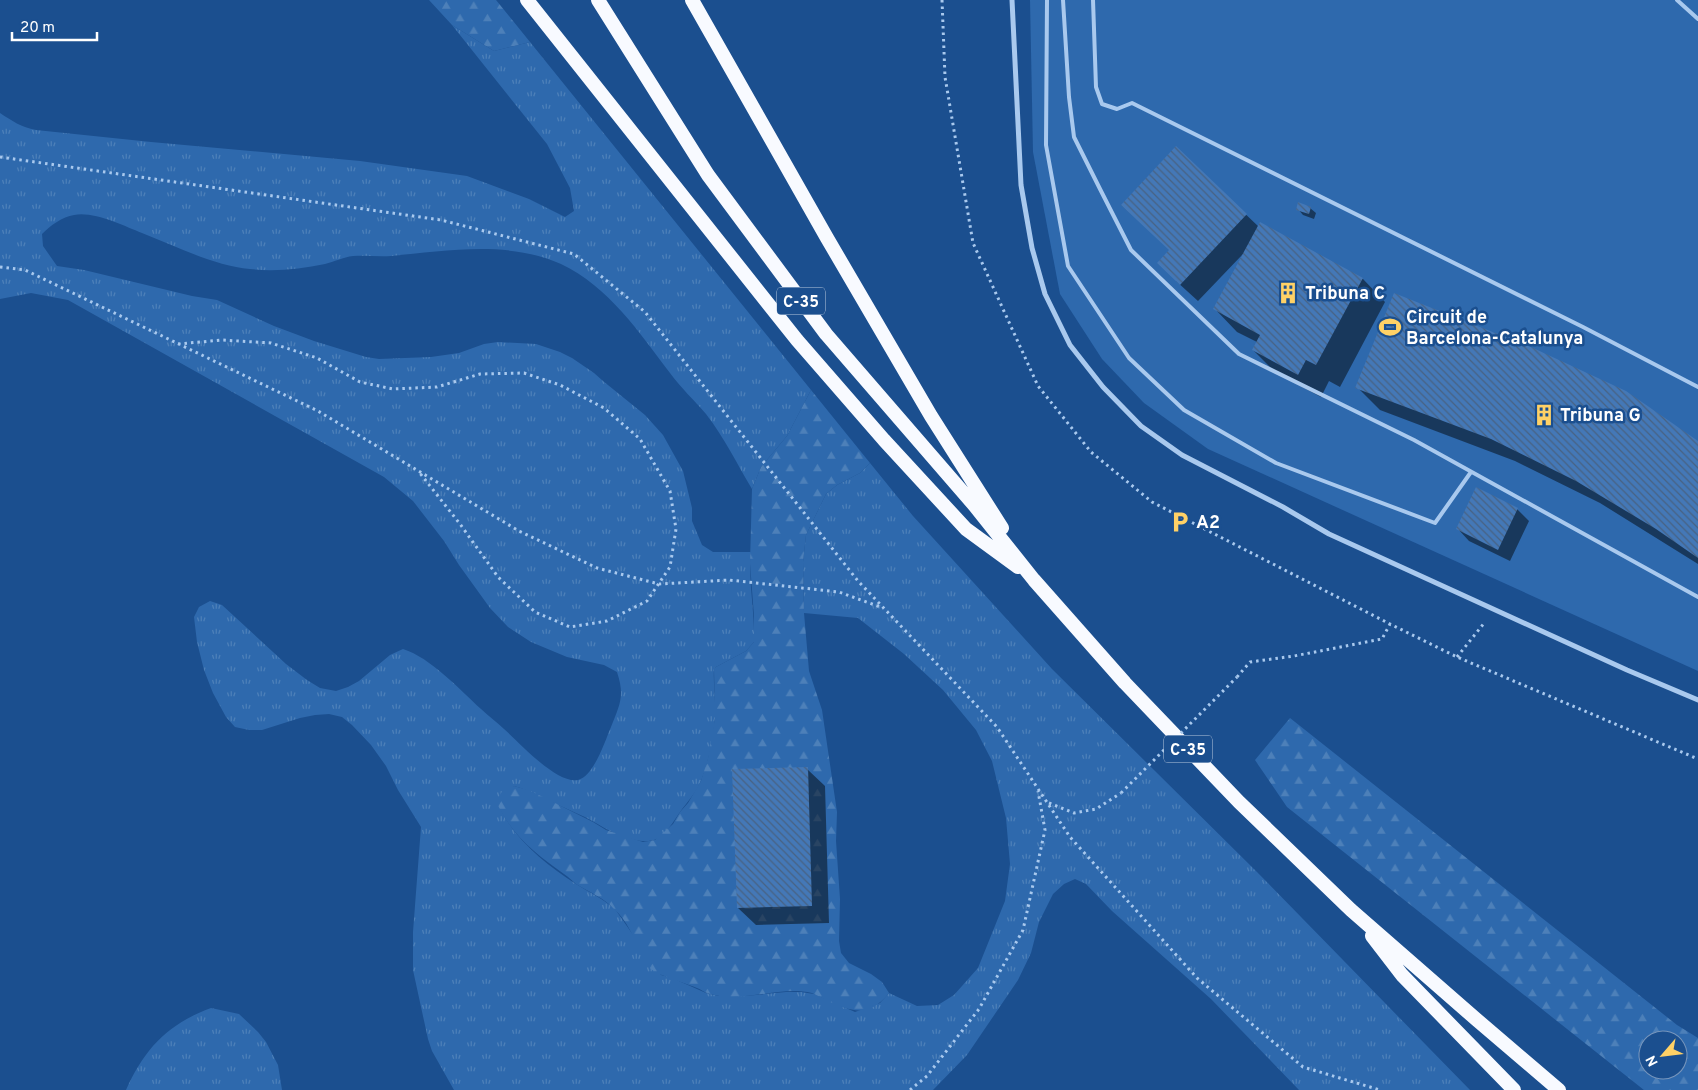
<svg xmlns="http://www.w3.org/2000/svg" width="1698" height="1090" viewBox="0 0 1698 1090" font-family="Overpass,sans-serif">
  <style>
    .grass { fill: url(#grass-tufts) }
    .forest { fill: url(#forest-firs); fill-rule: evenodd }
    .green { fill: #2e69ad }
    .shadow { fill: #0007 }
    .building { fill: url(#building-back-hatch) }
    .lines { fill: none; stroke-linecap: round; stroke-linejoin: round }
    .path { stroke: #a9c9ee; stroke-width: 3; stroke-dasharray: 2.5 4; stroke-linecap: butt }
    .service { stroke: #a9c9ee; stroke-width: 4 }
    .minor { stroke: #a9c9ee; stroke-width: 5 }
    .trunk { stroke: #f8faff; stroke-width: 14 }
    .path-bridge { stroke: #a9c9ee; stroke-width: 3; stroke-dasharray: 2.5 4; stroke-linecap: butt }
    .labels { text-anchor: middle; stroke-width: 5; stroke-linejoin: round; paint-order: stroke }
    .shield { fill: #1b4f8f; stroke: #bbcadd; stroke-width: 1 }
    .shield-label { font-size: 16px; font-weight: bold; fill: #fff }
    .poi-label { font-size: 18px; font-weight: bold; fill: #fff; stroke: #1b4f8f; text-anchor: start }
  </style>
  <defs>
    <pattern id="grass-tufts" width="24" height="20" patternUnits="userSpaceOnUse" patternTransform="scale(1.25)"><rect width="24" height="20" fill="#2e69ad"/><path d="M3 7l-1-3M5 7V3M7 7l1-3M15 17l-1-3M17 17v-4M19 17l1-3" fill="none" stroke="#4d80b9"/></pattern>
    <pattern id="forest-firs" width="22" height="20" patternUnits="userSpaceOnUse" patternTransform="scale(1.25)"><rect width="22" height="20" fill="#2e69ad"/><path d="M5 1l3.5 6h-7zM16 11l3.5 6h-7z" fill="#4d80b9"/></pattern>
    <pattern id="building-back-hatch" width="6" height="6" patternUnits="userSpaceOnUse" patternTransform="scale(1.25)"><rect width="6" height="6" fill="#4478b7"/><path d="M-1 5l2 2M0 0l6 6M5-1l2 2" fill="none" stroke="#486282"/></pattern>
  </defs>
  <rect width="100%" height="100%" fill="#1b4f8f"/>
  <path class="grass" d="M452 25 494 51 530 42 811 390 787 436 761 467 752 489C737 464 724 437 706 414 694 400 681 388 670 373 639 332 609 287 561 264 508 240 446 251 391 256 378 257 366 255 353 256 343 257 334 262 325 264 300 269 275 272 250 269 215 266 175 246 142 233 124 226 94 211 74 215 62 217 51 225 42 234L43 246 57 266 84 270 192 296 217 300 274 326 314 341 366 357 379 359 431 357 459 353 484 344 498 342 536 344 560 352 572 358 594 373 603 381 645 415 663 435 683 471 692 508V521L702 545 713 552H751C748 581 755 612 754 642L746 651 714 668C713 685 716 701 715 718 713 739 709 761 701 781 696 793 687 802 680 812 666 832 660 847 632 839 618 836 606 829 594 822 582 815 569 810 556 804 542 798 530 790 514 786L497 801C511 837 544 863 576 884 589 892 603 899 615 909L661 975 672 978 706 993 719 996H745L786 992H801L814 994 855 1012 880 1003 889 993 917 1006 938 1005 954 995 978 968 1005 901 1010 864 1006 818 992 761 976 730 943 690 904 654 858 618 804 613 803 562 806 535 826 494 837 485 860 473 870 463 913 516 1052 669 1257 872 1470 1090H1299L1211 999 1112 911 1086 884 1075 879 1064 884 1053 894 1039 922 1031 953 1018 980 967 1055 933 1090H454L432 1051 428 1039 413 970V932L421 827 398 790 386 766 371 745 352 725 342 717 329 714 315 715 300 718 262 730H249L235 727 226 717 213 693 204 670 197 642 194 617 199 607 210 601 222 605 286 664 307 680 320 688 336 691 348 687 359 681 390 655 403 649C431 658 459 689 481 709 488 716 497 722 504 729 519 742 556 784 578 780 594 776 605 741 611 727 620 704 625 696 617 672L604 665 567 657 531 642 508 627 490 608 459 565 444 541 413 501 384 477 68 300 31 293 0 299V113C12 121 21 127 36 130L151 142 360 161 467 176 529 199 565 217 574 211 570 188 547 144Z
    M211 1008 239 1014 258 1032 266 1042 278 1065 282 1090H126C145 1048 168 1024 211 1008Z"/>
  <path class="forest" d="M429 0H496L530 42 494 51 452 25Z
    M811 390 870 463 860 473 837 485 826 494 806 535 803 562 804 613 809 671 822 710 837 812 836 841 840 899 839 941 841 953 849 963 871 974 882 982 889 993C869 1018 852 1012 826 1000 821 998 817 995 812 993 778 985 741 1005 707 993 704 992 700 989 697 988 686 983 655 975 649 967 646 964 644 958 642 954 634 939 627 920 614 909 604 898 589 892 576 884 572 881 569 877 564 874 536 854 510 834 496 801L503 790 514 786 528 790 541 796 593 822 606 830 643 842 655 840 673 824 680 812 688 803 701 781 708 758 715 718 714 668 746 651 754 642V616L750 563 752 489 761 467 787 436Z
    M1290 718 1677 1025 1698 1038V1090H1644L1287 807 1255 760ZM1648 1040H1678V1070H1648Z"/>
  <path class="green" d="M1030 0H1698V671L1208 449 1144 403 1102 359 1060 294 1033 152Z"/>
  <path class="shadow" d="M1176 148 1259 227 1363 279 1385 302 1340 387 1329 381 1321 397 1276 373 1253 350 1257 342 1237 332 1215 309 1243 254 1198 301 1176 281 1171 251Z
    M1310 208 1316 213 1314 219 1303 215 1298 209Z
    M1357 387 1698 442V564L1600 503 1515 461 1380 410Z
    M1517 509 1529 521 1510 561 1469 541 1458 529Z
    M807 769 825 786 829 923 756 925 738 908Z"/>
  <path class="building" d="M1176 146 1247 214 1180 285 1157 263 1169 250 1121 205Z
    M1298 202 1311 207 1309 214 1296 210Z
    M1260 222 1363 278 1316 365 1306 360 1298 375 1252 350 1260 335 1213 309Z
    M1394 293 1533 348 1626 391 1698 441V558L1656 529 1576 481 1491 439 1355 388Z
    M1476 487 1518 508 1498 550 1456 529Z
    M808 767 812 906 737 908 732 769Z"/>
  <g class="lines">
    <path class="path" d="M942 0 945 77 973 243 1038 386 1091 452 1152 502 1390 624 1457 657 1698 759
      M0 157 441 220 574 254 645 312 858 581 997 727 1070 837 1197 978 1303 1067 1380 1090
      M0 267 25 270 318 411 519 531 597 568 659 584 729 580 839 592 883 608
      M178 344 222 340 271 343 317 358 360 382 393 389 437 387 480 374 524 373 560 385 604 408 640 439 670 491 676 529 670 567 647 601 607 621 570 627 535 612 498 577 460 524 419 472
      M1457 657 1485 622
      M1237 677 1250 662 1294 656 1382 639 1390 624
      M1049 803 1074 813 1096 809 1121 793
      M910 1090 927 1076 979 1009 1023 930 1045 830 1038 791"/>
    <path class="service" d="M1047 0 1046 145 1068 266 1129 358 1184 410 1276 463 1435 523 1471 472
      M1063 0 1069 97 1074 137 1100 189 1131 250 1239 354 1414 440 1698 597
      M1093 0 1096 87 1102 104 1117 109 1132 103 1583 327 1698 387
      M1677 0 1698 19"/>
    <path class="minor" d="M1012 0 1021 185 1032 248 1045 294 1070 345 1103 387 1141 426 1182 455 1283 507 1329 534 1627 670 1698 700"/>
    <path class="trunk" d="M527 0 797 340 884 440 966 529 1018 567
      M598 0 708 175 826 334 974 505 1034 580 1125 683 1239 802 1351 910 1477 1020 1559 1090
      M692 0 827 238 931 416 1002 528
      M1372 936 1402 975 1514 1090"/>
    <path class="path-bridge" d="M1121 793 1237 677"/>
  </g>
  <defs>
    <g id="building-bare" transform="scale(1.725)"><path d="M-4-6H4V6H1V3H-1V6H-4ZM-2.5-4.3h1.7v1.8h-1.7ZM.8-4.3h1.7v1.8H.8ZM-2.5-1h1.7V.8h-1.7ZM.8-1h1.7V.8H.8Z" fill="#ffd166" stroke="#1b4f8f" stroke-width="2.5" paint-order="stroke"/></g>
    <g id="stadium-bare" transform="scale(1.725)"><path d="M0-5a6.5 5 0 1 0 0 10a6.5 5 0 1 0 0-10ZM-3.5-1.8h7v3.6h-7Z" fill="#ffd166" stroke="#1b4f8f" stroke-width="2.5" paint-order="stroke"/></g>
    <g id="parking-bare" transform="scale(1.725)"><path d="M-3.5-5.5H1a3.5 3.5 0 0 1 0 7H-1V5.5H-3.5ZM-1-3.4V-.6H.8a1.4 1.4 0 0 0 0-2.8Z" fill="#ffd166" stroke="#1b4f8f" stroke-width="2.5" paint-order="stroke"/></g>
  </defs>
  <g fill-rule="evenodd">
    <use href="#building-bare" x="1288" y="293"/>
    <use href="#stadium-bare" x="1390" y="327"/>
    <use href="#building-bare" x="1544" y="415"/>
    <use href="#parking-bare" x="1180" y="522"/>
  </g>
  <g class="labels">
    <g class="shield">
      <rect x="777" y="287.5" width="48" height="27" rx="4"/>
      <rect x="1164" y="735.5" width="48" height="27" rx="4"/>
    </g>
    <g class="shield-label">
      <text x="801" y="307">C-35</text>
      <text x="1188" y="755">C-35</text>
    </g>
    <g class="poi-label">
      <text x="1305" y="299">Tribuna C</text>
      <text x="1406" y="323">Circuit de<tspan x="1406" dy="21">Barcelona-Catalunya</tspan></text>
      <text x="1560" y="421">Tribuna G</text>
      <text x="1196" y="528">A2</text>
    </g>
  </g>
  <g transform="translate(1663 1055) rotate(242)"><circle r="24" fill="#1b4f8f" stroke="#7695bc"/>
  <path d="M0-4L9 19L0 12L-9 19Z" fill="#ffd166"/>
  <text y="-8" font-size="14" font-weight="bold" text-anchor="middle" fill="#ffffff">N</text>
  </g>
  <path d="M12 32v8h85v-8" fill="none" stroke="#ffffff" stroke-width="2.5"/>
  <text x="20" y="32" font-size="15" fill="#ffffff" stroke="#1b4f8f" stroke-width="4" paint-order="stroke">20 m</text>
</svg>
